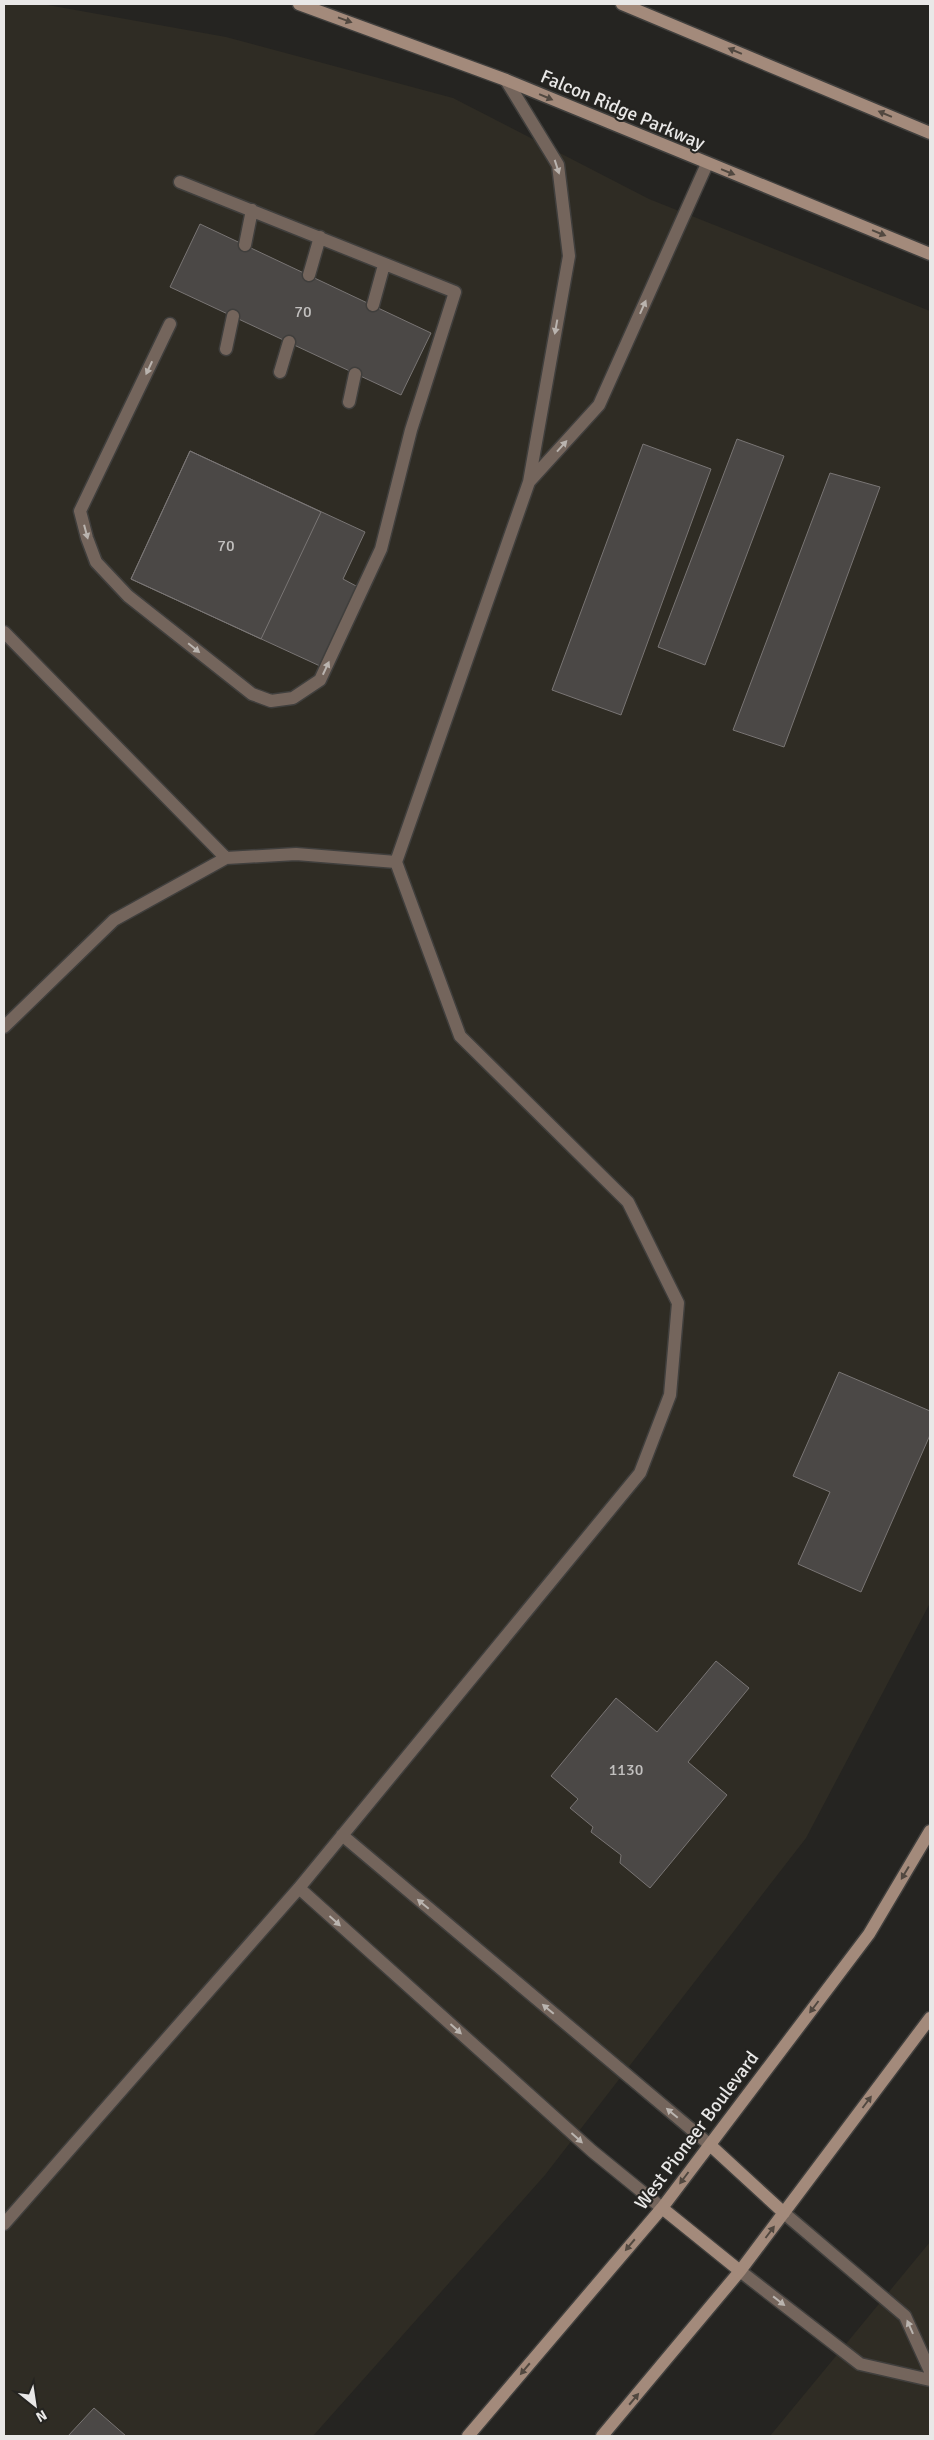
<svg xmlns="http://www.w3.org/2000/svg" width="934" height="2440" viewBox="0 0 934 2440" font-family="Signika,sans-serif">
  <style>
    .built { fill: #2f2c24 }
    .building { fill: #4b4846; stroke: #797574 }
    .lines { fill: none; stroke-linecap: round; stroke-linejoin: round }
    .service-casing { stroke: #403f3d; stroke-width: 15 }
    .minor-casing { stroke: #403f3d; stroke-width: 15 }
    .secondary-casing { stroke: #403f3d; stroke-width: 15 }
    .service { stroke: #74655c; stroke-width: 12 }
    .minor { stroke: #74655c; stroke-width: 12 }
    .secondary { stroke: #a38a7b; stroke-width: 12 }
    .oneway { fill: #514840 }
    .oneway2 { fill: #bab4af }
    .labels { text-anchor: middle; stroke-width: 4; stroke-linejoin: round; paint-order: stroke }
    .number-label { font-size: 16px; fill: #c2c0bf }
    .street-label { font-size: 19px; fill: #e9e8e7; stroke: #252421 }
  </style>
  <rect width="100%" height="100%" fill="#252421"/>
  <path class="built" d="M4 4H42L226 37 453 98 649 199 930 311V1603L806 1838 545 2175 313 2436H4Z
    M930 2242V2436H770Z"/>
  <path class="building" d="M200 224 431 333 401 395 170 287Z
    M737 439 784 456 705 665 658 647Z
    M643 444 711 469 621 715 552 690Z
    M190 451 365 532 343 579 358 587 320 666 131 579Z
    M190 451 321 512 261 639 131 579Z
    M830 473 880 487 784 747 733 730Z
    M839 1372 930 1411V1435L861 1592 798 1564 830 1492 793 1476Z
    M716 1661 749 1688 688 1762 727 1795 650 1888 620 1863 621 1855 591 1832 593 1827 570 1808 578 1799 551 1776 616 1698 657 1732Z
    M94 2408 126 2436H68Z"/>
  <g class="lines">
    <g class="service-casing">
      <path id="service" d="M245 245 252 210
        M309 275 320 237
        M373 305 384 265
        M170 324 80 511 87 538 96 562 128 596 252 694 271 701 293 698 320 680 381 549 411 430 455 292 180 182
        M226 349 233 316
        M280 372 289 342
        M349 402 355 374
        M529 482 599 405 707 164
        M4 632 226 858
        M4 1027 114 920 226 858 296 854 396 862
        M342 1835 710 2145
        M299 1888 592 2151 662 2208
        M4 2224 299 1888 640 1473 670 1395 678 1303 628 1202 460 1036 396 862 529 482 569 256 558 165 506 80"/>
    </g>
    <g class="minor-casing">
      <path id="minor" d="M784 2213 905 2316 930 2371
        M740 2271 860 2364 930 2380"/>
    </g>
    <g class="secondary-casing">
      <path id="secondary" d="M299 4 506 80 930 254
        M622 4 930 133
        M710 2145 784 2213
        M662 2208 740 2271
        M468 2436 662 2208 869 1934 930 1831
        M602 2436 740 2271 930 2018"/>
    </g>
    <use href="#service" class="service"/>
    <use href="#minor" class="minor"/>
    <use href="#secondary" class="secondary"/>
  </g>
  <defs><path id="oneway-solid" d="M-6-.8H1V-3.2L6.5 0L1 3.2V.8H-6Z" transform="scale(1.25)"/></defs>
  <g class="oneway">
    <use href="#oneway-solid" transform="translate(345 20) rotate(20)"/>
    <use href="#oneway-solid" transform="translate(735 51) rotate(-157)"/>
    <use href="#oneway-solid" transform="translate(546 97) rotate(23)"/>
    <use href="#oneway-solid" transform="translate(885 114) rotate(-157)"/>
    <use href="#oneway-solid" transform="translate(728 172) rotate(22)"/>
    <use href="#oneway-solid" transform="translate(879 233) rotate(22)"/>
    <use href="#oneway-solid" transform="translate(905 1873) rotate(121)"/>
    <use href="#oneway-solid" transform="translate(814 2007) rotate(127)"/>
    <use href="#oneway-solid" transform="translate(867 2102) rotate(-53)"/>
    <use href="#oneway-solid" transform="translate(684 2178) rotate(127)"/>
    <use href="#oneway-solid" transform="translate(770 2232) rotate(-53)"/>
    <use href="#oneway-solid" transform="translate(630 2245) rotate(130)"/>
    <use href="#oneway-solid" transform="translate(525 2369) rotate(130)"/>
    <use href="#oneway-solid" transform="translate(634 2399) rotate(-50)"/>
  </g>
  <g class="oneway2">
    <use href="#oneway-solid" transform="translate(557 167) rotate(72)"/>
    <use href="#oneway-solid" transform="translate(643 307) rotate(-66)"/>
    <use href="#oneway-solid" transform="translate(556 327) rotate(100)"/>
    <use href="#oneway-solid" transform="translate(149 368) rotate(115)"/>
    <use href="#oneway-solid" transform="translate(562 446) rotate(-48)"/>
    <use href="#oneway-solid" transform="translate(86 532) rotate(75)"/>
    <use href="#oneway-solid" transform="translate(194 648) rotate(39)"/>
    <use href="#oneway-solid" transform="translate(326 668) rotate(-65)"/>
    <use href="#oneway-solid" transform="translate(423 1904) rotate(-140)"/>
    <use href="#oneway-solid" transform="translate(335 1921) rotate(42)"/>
    <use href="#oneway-solid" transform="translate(548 2009) rotate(-140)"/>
    <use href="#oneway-solid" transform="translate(456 2029) rotate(42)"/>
    <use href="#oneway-solid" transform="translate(672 2113) rotate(-140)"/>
    <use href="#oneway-solid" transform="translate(577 2138) rotate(42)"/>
    <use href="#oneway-solid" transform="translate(779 2301) rotate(38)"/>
    <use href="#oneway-solid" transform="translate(910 2327) rotate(-114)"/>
  </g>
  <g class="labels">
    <g class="number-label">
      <text x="303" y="317">70</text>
      <text x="226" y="551">70</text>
      <text x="626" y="1775">1130</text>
    </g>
    <g class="street-label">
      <text transform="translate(623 109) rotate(23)" y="7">Falcon Ridge Parkway</text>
      <text transform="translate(696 2130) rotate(-53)" y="7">West Pioneer Boulevard</text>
    </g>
  </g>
  <rect width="934" height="2440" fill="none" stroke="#e9e8e7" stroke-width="10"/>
  <g transform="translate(35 2405) rotate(150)" stroke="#252421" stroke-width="4" paint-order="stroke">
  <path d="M0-4L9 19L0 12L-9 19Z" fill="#e9e8e7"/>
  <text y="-8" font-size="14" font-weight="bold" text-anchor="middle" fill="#e9e8e7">N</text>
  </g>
</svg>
